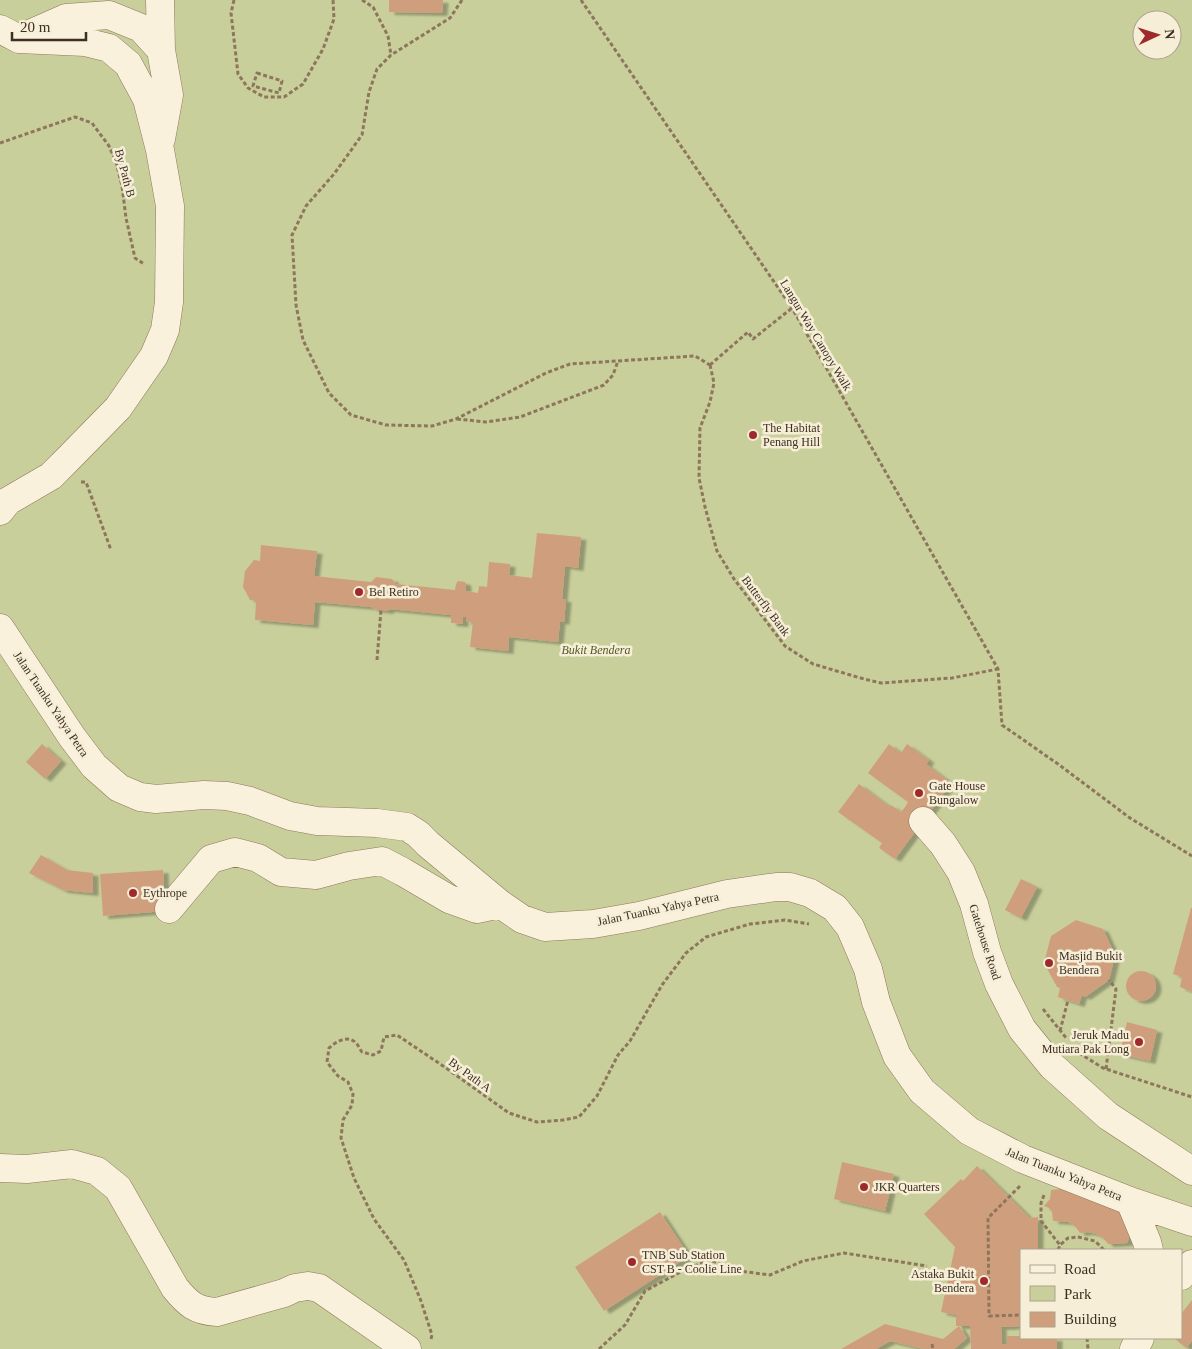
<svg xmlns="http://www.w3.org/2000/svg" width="1192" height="1349" viewBox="0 0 1192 1349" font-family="'Times New Roman',serif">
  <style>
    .green { fill: #c9cf9b; fill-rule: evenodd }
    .building { fill: #cf9f7d; filter: url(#shadow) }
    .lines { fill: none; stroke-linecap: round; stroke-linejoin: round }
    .minor-casing { stroke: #8d765c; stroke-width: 29 }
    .path { stroke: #8d765c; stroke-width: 3; stroke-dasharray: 4 2.5; stroke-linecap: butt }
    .minor { stroke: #faf1dc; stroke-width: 28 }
    .poi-dot { fill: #9e2a2b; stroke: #f7eed8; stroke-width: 2 }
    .labels { text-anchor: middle; stroke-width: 5; stroke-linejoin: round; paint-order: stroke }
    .street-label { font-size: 12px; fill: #3d2e20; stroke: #f7eed8 }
    .poi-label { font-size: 12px; fill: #3d2e20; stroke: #f7eed8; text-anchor: start }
    .park-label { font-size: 12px; font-style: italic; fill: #4d5a26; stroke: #f7eed8 }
  </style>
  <defs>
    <filter id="shadow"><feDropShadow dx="5.5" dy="3" stdDeviation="1" flood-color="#0004"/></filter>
  </defs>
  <rect width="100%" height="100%" fill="#f0e4c8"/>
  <path class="green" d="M0 0H1192V1349H0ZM1142 20H1172V50H1142ZM1021 1250H1181V1338H1021Z"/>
  <path class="building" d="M389 0H443L442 13 389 12Z
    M537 533 581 537 578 568 565 566 562 599H566L564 622 560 621 558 642 509 637 508 651 470 647 473 622H466V617H463V624L451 623V615L390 609 387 611 374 609 371 607 315 602 313 625 255 620 256 601 250 600 243 587 245 571 254 560 260 561 261 545 317 551 314 576 371 582 376 577 392 579 396 584 455 590 456 584 458 581 465 582 466 585V591L478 593 479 586 487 587 489 562 510 564 509 575 532 578Z
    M42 744 61 761 45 779 26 762Z
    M889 744 901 753 907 744 929 760 926 764 951 783 895 859 879 848 882 843 838 812 859 784 890 807 891 805 901 812 905 807 908 802 868 773Z
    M41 855 67 870 93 873V893L63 890 29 873Z
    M163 870 165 911 103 916 100 874Z
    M1021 879 1037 887 1021 918 1005 910Z
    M1191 908H1192V992L1180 987 1182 977 1173 974Z
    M1076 920 1103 929 1115 955 1109 980 1085 997 1082 995 1079 1004 1058 997 1060 988 1057 987 1044 963 1051 936Z
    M1126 986a15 15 0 1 1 30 0a15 15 0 1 1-30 0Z
    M1127 1022 1157 1030 1150 1061 1120 1054Z
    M842 1162 894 1174 885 1211 834 1199Z
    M977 1166 1030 1218 1038 1217V1250H1021V1326L1001 1327 1002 1344H1007V1336H1021V1338H1057V1349H971L970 1326H959L967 1338 954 1349H924L890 1341 876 1349H841L885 1324 943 1339 959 1326H956V1315L941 1312 955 1247 924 1214 961 1179 963 1181Z
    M1070 1185 1125 1208 1131 1233 1127 1243 1108 1244 1104 1239 1096 1234 1088 1232 1080 1233 1075 1226 1068 1222 1053 1221 1052 1212 1049 1208 1044 1206 1050 1199 1051 1190 1060 1189Z
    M660 1212 689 1256 604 1311 575 1267Z
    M1192 1300V1341L1186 1348 1174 1338H1181V1314Z"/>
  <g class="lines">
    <g class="minor-casing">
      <path id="minor" d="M160 0 161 50
        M0 29 19 39 85 42 109 48 128 64 147 99 160 150 170 206 169 302 165 330 154 356 118 408 69 458 51 476 8 501 0 511
        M23 37 66 18 109 15 141 28 161 50 169 95 161 139
        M0 628 72 737 94 766 119 788 140 797 156 799 204 795 227 796 250 801 290 816 317 821 377 823 407 827 418 834 428 844 500 904 522 919 545 927 593 924 639 916 727 894 776 887H790L810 893 835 908 850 927 868 969 876 1002 897 1056 922 1091 969 1131 1023 1159 1130 1201 1192 1222
        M923 821 943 844 961 872 974 904 987 952 999 984 1022 1029 1052 1066 1108 1116 1192 1171
        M169 909 211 859 235 852 258 858 281 872 316 875 349 866 382 861 403 872 449 899 477 909 500 904
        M0 1168 27 1169 72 1164 97 1171 118 1188 175 1288C188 1304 196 1311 217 1312L284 1293 295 1288 308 1286 319 1288 407 1349
        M1130 1201 1147 1242 1149 1250
        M1181 1276 1192 1264
        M1134 1349 1140 1338"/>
    </g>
    <path class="path" d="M234 0 231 13 238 74 248 88 264 97H284L303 84 323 49 334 19 333 0
      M362 0 373 7 388 36 391 55
      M462 0 450 18 391 55 377 69 369 92 362 135 334 174 306 206 292 235 296 305 303 340 329 393 351 415 386 425 432 426 456 419 546 373 570 364 695 356 710 365
      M581 0 792 308 998 669 1002 725 1058 764 1130 818 1192 856
      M257 73 282 81 279 93 253 86Z
      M0 143 75 117 92 123 109 146 116 162 122 186 126 218 135 258 144 264
      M710 365 714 383 710 402 700 428 699 478 705 507 717 551 734 579 785 646 813 664 864 679 881 683 952 678 998 669
      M710 365 748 332 753 339 792 308
      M457 419 486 422 520 417 604 385 613 375 618 361
      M81 482H86L111 550
      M377 660 381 610
      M1043 1009 1067 1039
      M1060 1031 1068 1000
      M1079 1053 1103 1068 1192 1097
      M1106 1069 1116 989 1109 980
      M1020 1186 988 1218 989 1316 1021 1315
      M1044 1195 1041 1203V1221L1060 1245
      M1058 1250 1060 1245 1068 1238 1078 1237 1095 1241 1104 1250
      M1087 1338 1088 1349
      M431 1339 432 1335 421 1301 404 1260 374 1219 354 1178 341 1138 343 1120 352 1105 353 1094 348 1082 338 1076 327 1062 329 1048C336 1042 346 1035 355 1042 358 1044 360 1050 362 1052L373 1055 381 1051 384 1037 397 1035 446 1068 509 1113 537 1122 563 1120 579 1117 597 1096 618 1055 630 1041 662 985 686 953 706 937 750 924 785 920 809 924
      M932 1344 933 1349
      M599 1349 625 1325 645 1291 686 1269 710 1260 739 1271 770 1275 803 1261 844 1253 927 1266"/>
    <use href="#minor" class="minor"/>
  </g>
  <g class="poi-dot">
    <circle cx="753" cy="435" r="5"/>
    <circle cx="359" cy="592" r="5"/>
    <circle cx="919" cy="793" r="5"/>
    <circle cx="133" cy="893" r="5"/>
    <circle cx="1049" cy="963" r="5"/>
    <circle cx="1139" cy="1042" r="5"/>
    <circle cx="864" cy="1187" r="5"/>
    <circle cx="632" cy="1262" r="5"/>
    <circle cx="984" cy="1281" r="5"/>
  </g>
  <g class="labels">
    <g class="street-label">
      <text transform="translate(125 173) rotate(75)" y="4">By Path B</text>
      <text transform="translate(816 335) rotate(59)" y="4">Langur Way Canopy Walk</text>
      <text transform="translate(766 606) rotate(53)" y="4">Butterfly Bank</text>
      <text transform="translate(51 704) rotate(56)" y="4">Jalan Tuanku Yahya Petra</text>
      <text transform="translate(658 909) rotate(-12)" y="4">Jalan Tuanku Yahya Petra</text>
      <text transform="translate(985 942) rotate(72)" y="4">Gatehouse Road</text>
      <text transform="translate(470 1075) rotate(36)" y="4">By Path A</text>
      <text transform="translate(1064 1174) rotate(22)" y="4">Jalan Tuanku Yahya Petra</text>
    </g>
    <g class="poi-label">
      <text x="763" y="432">The Habitat<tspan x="763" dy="14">Penang Hill</tspan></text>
      <text x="369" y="596">Bel Retiro</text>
      <text x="929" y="790">Gate House<tspan x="929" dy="14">Bungalow</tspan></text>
      <text x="143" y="897">Eythrope</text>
      <text x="1059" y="960">Masjid Bukit<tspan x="1059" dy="14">Bendera</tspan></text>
      <text x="1129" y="1039" text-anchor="end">Jeruk Madu<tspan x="1129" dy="14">Mutiara Pak Long</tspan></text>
      <text x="874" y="1191">JKR Quarters</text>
      <text x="642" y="1259">TNB Sub Station<tspan x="642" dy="14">CST B - Coolie Line</tspan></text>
      <text x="974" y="1278" text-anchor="end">Astaka Bukit<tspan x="974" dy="14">Bendera</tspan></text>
    </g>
    <g class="park-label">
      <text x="596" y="654">Bukit Bendera</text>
    </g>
  </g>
  <rect x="1020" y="1249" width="162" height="90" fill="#f7eed8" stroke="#ada18e"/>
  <rect x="1030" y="1265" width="25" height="8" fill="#faf1dc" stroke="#ada18e"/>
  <text x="1064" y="1274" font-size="15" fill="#3d2e20">Road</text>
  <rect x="1030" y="1286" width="25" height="15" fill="#c9cf9b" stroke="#ada18e"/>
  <text x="1064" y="1299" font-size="15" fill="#3d2e20">Park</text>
  <rect x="1030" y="1312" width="25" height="15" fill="#cf9f7d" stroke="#ada18e"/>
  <text x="1064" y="1324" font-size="15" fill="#3d2e20">Building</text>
  <g transform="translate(1157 35) rotate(86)"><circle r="24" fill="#f7eed8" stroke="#ada18e"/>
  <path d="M0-4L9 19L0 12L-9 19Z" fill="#9e2a2b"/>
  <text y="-8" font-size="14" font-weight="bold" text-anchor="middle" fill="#3d2e20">N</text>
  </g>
  <path d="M12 32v8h74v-8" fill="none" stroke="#3d2e20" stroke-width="2.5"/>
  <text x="20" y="32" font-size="15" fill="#3d2e20" stroke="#f7eed8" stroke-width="4" paint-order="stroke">20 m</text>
</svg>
